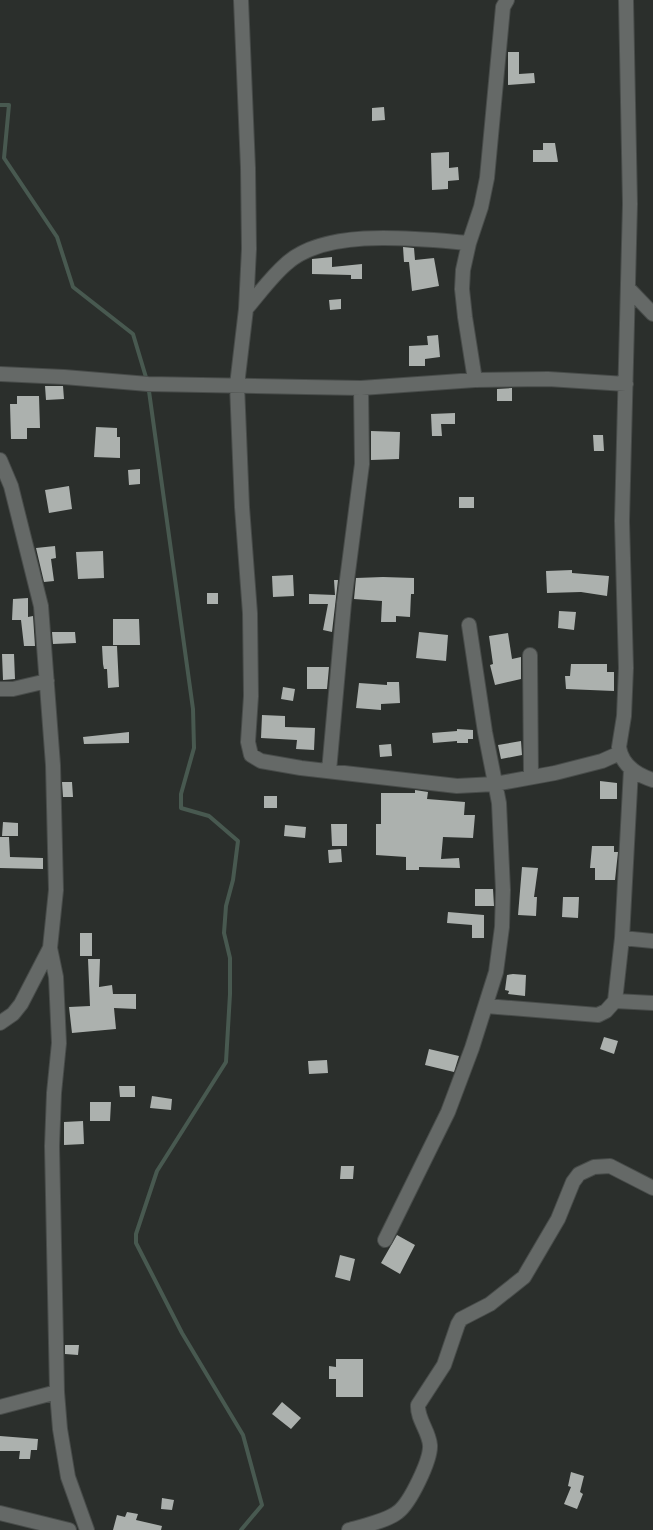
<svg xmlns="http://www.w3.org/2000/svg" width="653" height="1530" viewBox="0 0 653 1530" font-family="'Nunito Sans',sans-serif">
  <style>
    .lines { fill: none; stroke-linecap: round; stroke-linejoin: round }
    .stream { stroke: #485950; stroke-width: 4 }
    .building { fill: #acb1ae }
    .street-casing { stroke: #484c4a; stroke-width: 16 }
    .street { stroke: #656967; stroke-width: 14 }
  </style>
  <rect width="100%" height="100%" fill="#2b2f2c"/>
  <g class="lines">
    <path class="stream" d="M0 105H9L4 158 57 237 73 287 133 334 148 384 193 709 194 748 181 794V808L209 816 238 841 233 880 226 906 224 933 230 958V994L226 1062 157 1171 136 1234V1243L182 1333 243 1435 262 1505 241 1530"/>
  </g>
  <path class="building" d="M508 52H519V74L534 73 535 83 508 85Z
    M384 107 385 120 372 121V108Z
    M543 143H555L558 162H533V150H543Z
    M449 152V168L458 167 459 180 448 181V189L432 190 431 153Z
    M403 247 414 248 415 260 434 258 439 286 412 291 409 262H404Z
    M332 257V267L362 264V279H351V275L312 274V259Z
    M341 299V309L330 310 329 300Z
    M438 335 440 357 425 359V366H409V346L428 345 427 336Z
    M45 386H63L64 399 46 400Z
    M512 388V401H497V389Z
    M17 396H39L40 428H27V439H11L10 404H17Z
    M455 413V424H441L442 436H432L431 414Z
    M96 427 117 428V437H120V458L94 457Z
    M371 431 400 432 399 459 371 460Z
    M593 435H603L604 451H594Z
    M140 469V484L129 485 128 470Z
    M69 486 72 509 49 513 45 490Z
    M459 497H474V508H459Z
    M55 546 56 558 51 559 54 581 44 582 36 548Z
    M103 551 104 578 78 579 76 552Z
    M572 570V573L609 576 607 596 581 592 547 593 546 571Z
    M293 575 294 596 273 597 272 576Z
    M383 577 414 578V594H411L410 617 396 616V622H381L382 601 354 599 356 578Z
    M334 580H338L332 632 323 630 328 604H309V594L335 595Z
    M207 593H218V604H207Z
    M28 598V617L33 616 35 646H24L21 620H12L13 599Z
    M559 611 576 612 574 630 558 628Z
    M113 619H139L140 645H113Z
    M52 632H75L76 643 53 644Z
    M419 632 448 635 446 661 416 658Z
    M508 633 512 659 521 657V679L495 685 490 665 493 664 489 636Z
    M102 646H117L119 687 108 688 107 669H104L103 664Z
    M2 654H14L15 679 3 680Z
    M571 664H607V672H614V691L566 689 565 676H570Z
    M307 667H329L327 689H307Z
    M387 682H399L400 703 381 704V710L356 708 359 683 387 685Z
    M283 687 295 689 293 701 281 699Z
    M262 715 285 716V727L315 728 314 750 296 749 297 740 261 738Z
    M457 729 473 730V739H468V743H457V741L433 743 432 733 457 731Z
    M129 732V743L84 744 83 737Z
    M521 741 522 755 501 759 498 745Z
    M391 744 392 756 380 757 379 745Z
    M600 781 617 783V799H600Z
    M62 782H72L73 797H63Z
    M415 790 428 792 427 799 465 802 464 815H475L473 838 443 837 441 859 459 858 460 868 419 867V870H406V857L376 855V824H381V793H415Z
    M264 796H277V808H264Z
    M3 822 18 823V836H2Z
    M331 824H347V846H332Z
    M285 825 306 827 305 838 284 836Z
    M0 837H9L10 857 43 858V869L0 868Z
    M592 846H614V852H618L615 880H595V868H590Z
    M341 849 342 862 329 863 328 850Z
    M522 867 538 868 534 897H537L536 916 518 915Z
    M475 889H493L494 906H475Z
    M563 897H579L578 918 562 917Z
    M448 912 484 915V938H472V925L447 923Z
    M80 933H92V956H80Z
    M88 959H100L99 987 112 985 113 994H136V1009L114 1008 116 1029 72 1033 69 1007 90 1006Z
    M513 974 526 975 525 996 508 994 509 991 505 990 507 975Z
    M604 1037 618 1041 614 1054 600 1049Z
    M429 1049 459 1056 454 1072 425 1065Z
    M327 1060 328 1073 309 1074 308 1061Z
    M119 1086H135V1097H120Z
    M152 1096 172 1099 171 1110 150 1108Z
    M90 1102H111L110 1121H90Z
    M83 1121 84 1144 64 1145V1122Z
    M341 1166H354L353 1179H340Z
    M397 1235 415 1245 400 1274 381 1263Z
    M340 1255 355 1259 350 1281 335 1277Z
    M65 1345H79L78 1355 65 1354Z
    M336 1359H363V1397H336V1379H329V1366L336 1367Z
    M282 1402 301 1418 291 1429 272 1414Z
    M0 1436 38 1439 37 1450H31L30 1459H19L20 1451H0Z
    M571 1472 584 1476 580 1492 583 1494 577 1509 564 1504 571 1487 568 1486Z
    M162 1498 174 1500 172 1510 161 1509Z
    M127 1512 138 1514 136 1520 162 1526 161 1530H113L117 1515 125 1517Z"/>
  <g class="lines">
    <g class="street-casing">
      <path id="street" d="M241 0 248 168 249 249 246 309 237 385 242 507 250 613 251 696 248 742 251 755 261 761 301 768 457 786 495 784 555 773 602 761 620 753
        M626 0 630 204 622 521 626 668 624 716 619 747C622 766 637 775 653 780
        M628 288 653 314
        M246 309C259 294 271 277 286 264 326 227 418 239 469 243
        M0 374 64 377 148 384 305 387 361 388 475 380 548 379 626 384
        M475 380 465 317 462 289 463 270 469 243 481 207 487 178 503 7 507 0
        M0 460 11 486 41 606 53 765 56 890 50 948 56 977 59 1043 54 1093 52 1146 57 1392 60 1429 68 1477 87 1530
        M530 655 531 776
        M0 689H13L47 681
        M329 771 344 603 362 464 361 388
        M622 938 653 941
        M615 1001 653 1003
        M486 1006 598 1015 606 1011 615 1001 622 938 631 769
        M0 1023 13 1014 21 1004 50 948
        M385 1240 448 1112 472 1048 496 972 502 927 503 890 499 803 485 732 469 625
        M0 1407 57 1392
        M0 1513 69 1530
        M349 1530C363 1526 387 1521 398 1512 410 1503 431 1460 430 1445 429 1431 417 1419 418 1405L444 1365 458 1324 461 1319 490 1304 524 1277 558 1219 573 1182 579 1174 594 1167 610 1166 653 1188"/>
    </g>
    <use href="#street" class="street"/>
  </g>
</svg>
